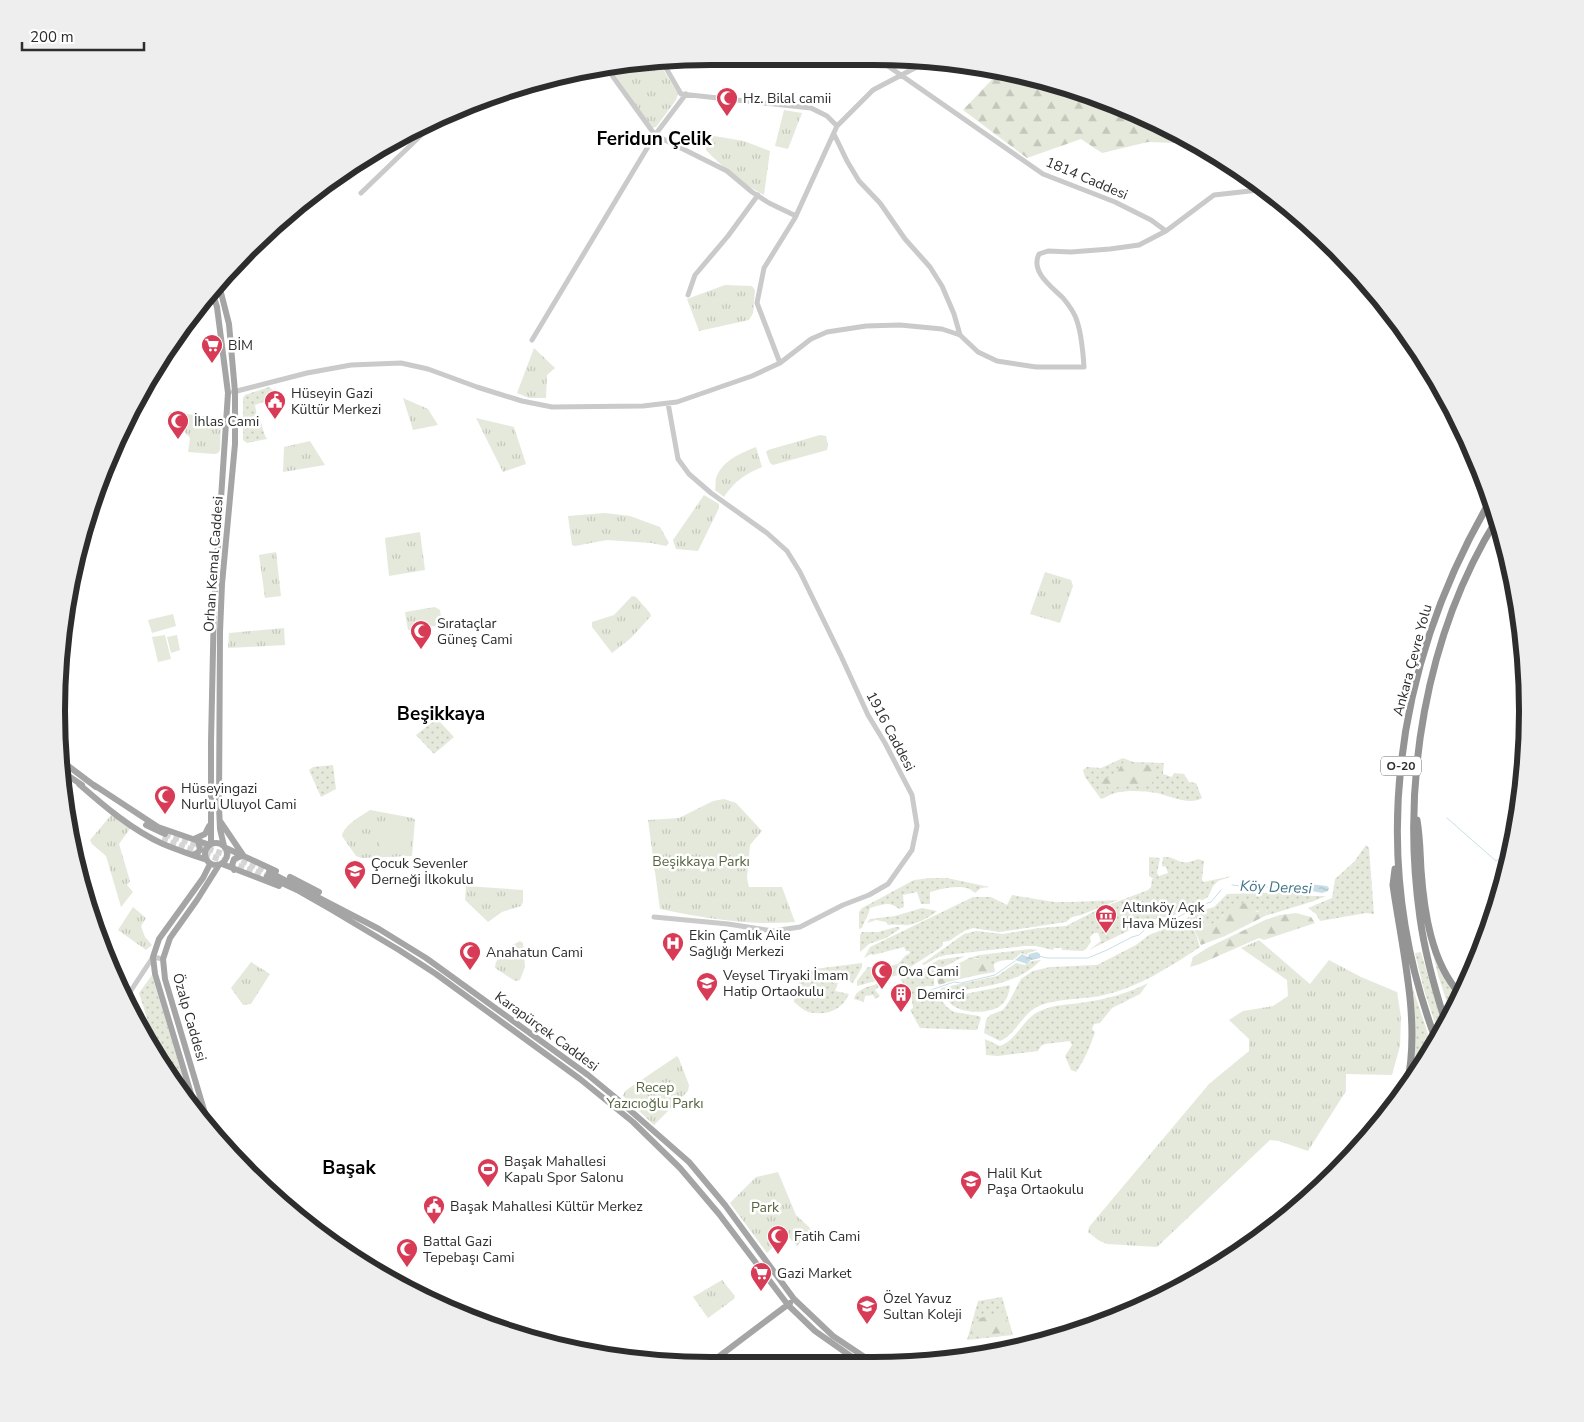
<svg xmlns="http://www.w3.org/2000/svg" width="1584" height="1422" viewBox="0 0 1584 1422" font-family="'Nunito Sans',sans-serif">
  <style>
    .grass { fill: url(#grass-dots) }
    .forest { fill: url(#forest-firs) }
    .park { fill: url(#park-tufts) }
    .garden { fill: #e4e9db }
    .water { fill: url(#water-ripples) }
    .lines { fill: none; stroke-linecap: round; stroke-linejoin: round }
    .stream { stroke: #c8dfe8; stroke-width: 1 }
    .major-tunnel { stroke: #d5d5d5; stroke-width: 6; stroke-dasharray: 6 3; stroke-linecap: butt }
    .minor { stroke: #cacaca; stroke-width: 5 }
    .major { stroke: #a5a5a5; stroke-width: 6 }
    .highway { stroke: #949494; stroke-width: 7 }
    .labels { text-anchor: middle; stroke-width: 5; stroke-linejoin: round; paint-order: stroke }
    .shield { fill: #fff; stroke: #6c6c6c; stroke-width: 1 }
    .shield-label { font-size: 12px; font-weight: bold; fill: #2d2d2d }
    .poi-label { font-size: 14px; fill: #2d2d2d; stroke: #fff; text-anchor: start }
    .street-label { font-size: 14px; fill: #2d2d2d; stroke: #fff }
    .park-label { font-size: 14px; fill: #54653e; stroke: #fff }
    .water-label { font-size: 15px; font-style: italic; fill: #417488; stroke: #fff }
    .district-label { font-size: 19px; font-weight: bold; fill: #000; stroke: #fff }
    .rim { fill: none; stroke: #2d2d2d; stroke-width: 6 }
  </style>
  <defs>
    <pattern id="grass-dots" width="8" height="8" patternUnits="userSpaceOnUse" patternTransform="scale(1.25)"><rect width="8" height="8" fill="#e4e9db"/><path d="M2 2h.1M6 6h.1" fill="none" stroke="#c4c8bc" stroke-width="1.8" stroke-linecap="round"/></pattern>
    <pattern id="forest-firs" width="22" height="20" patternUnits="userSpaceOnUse" patternTransform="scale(1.25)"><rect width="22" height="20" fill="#e4e9db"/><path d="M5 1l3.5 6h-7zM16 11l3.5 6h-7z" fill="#c4c8bc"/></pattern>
    <pattern id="park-tufts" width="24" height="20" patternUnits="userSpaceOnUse" patternTransform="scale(1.25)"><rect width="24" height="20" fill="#e4e9db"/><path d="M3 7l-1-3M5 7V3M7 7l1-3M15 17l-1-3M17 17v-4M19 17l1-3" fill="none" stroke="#c4c8bc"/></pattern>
    <pattern id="water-ripples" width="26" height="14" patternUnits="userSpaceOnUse" patternTransform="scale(1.25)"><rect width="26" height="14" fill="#c8dfe8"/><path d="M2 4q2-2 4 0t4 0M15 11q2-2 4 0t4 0" fill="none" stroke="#acc0c7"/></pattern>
  </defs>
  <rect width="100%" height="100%" fill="#fff"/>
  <path class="grass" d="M269 387 281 396 255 405 257 416C263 422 262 432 267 439L247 443 243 440V398L245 395Z
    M435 720H438L454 737 434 754 416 735Z
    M1123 758 1133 762 1164 763 1163 774 1172 777 1174 773 1184 774 1189 782 1196 783 1202 798C1190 806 1170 796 1157 793 1144 791 1128 790 1115 793 1110 794 1106 798 1101 799L1085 777 1083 770 1087 767 1101 768Z
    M333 765 336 789 321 797 309 770 313 767Z
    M1366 845 1369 848 1374 914 1366 913 1320 921 1316 914 1308 908 1332 898 1335 879 1354 862Z
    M1149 857 1160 858 1157 873 1159 876 1168 873 1166 867 1162 866 1163 857C1179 856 1178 868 1198 859L1204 861 1202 879 1203 882 1232 876 1218 881 1213 886 1208 897 1178 914 1148 921 1089 950 1101 941 1098 933H1094L1090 937 1091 942 1085 950 1082 951 1062 950V948H1054L1053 950 1036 946H1024L947 955 938 957 924 965 922 964 964 934 976 931 1003 934 1039 928 1066 926 1101 908 1148 890 1151 887 1152 879H1154L1149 876Z
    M930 878H947L989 887 981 888 975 893C965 882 942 889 930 892V904H921L917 892 903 895 904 907 899 909C890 900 880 905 870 908 869 915 864 921 862 928L859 929V912L862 908 914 880Z
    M1288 892 1314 896H1326L1314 901 1265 916 1267 910 1223 915 1219 922 1194 929 1200 947C1168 968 1138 988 1100 996 1084 999 1053 999 1039 1006 1022 1013 1016 1035 1000 1041L984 1033 986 1020 990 1015 1003 1010 1010 1000 1021 979 1033 971 1050 967 1097 965 1136 945 1149 935 1182 922 1194 913 1214 907 1227 894Z
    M1012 895 1054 902H1071L1118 900 1081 915 1072 917 1066 922 999 932 973 928 964 931 949 941 942 942 943 945 940 948 898 975 857 986V981L868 967H883L898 964 905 956 910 953 909 951H906L904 947 873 955 871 954 864 958 870 947 973 897H991L1007 905Z
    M922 908 937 911C931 917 916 924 908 925 901 925 895 924 888 925L886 922 876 920 867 923 870 919 895 916Z
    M896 927H899L900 929 886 938 869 944 860 952V935L862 932H878Z
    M1030 949 1038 950 1028 953 1027 955 1021 953 1013 960C1006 960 999 960 994 964V967L978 958H969L979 955Z
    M1432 950 1459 996 1451 1015 1438 975Z
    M1421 952 1444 1031 1440 1038 1424 990 1415 953Z
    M965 956 938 970 934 974V986H926L919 990 920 997 926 999 934 992 947 1007 954 1012 979 1016 981 1018 977 1030H974L920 1028 910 1010 913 1008 911 993 900 979 912 976 938 960Z
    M1041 960C1014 988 978 985 944 995L940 991 941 988 997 976 1016 963 1025 965 1032 961Z
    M862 963V967L853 983 845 979H834V982L838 983 835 991 849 994C841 1011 826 1016 808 1012 803 1010 798 1005 794 1002V999L798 998 799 971Z
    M152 975 185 1084 183 1089 157 1050 139 993Z
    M879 983 881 985 875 990 880 996 875 999 873 995 865 996 864 1002 854 999C857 988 869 987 879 983Z
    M1148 983 1140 994 1112 1008 1100 1023 1094 1024 1092 1029 1095 1032C1090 1047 1085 1059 1076 1072L1071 1070 1065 1056 1072 1045 1070 1041 1045 1044 1041 1046 1038 1051 998 1056 986 1055 985 1039 1000 1046C1018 1039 1023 1018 1040 1011 1054 1004 1071 1005 1086 1002 1107 999 1129 993 1148 983Z
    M1411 983 1433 1049 1410 1080Z
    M1010 985C1010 992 1006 1002 1000 1006 988 1015 955 1014 948 1000L950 997Z
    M1002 1297 1013 1335 967 1340 978 1301Z"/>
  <path class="forest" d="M1002 69 1123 106 1194 141 1175 143 1148 142 1102 153 1081 139 1027 158 963 110Z
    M1126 760 1132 764 1148 765 1158 772 1152 783 1144 786 1124 783 1116 788 1110 789 1101 782 1099 779C1103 778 1109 778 1112 777 1117 775 1120 765 1126 760Z
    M1246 903 1252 907 1256 912 1267 909 1265 916 1225 936 1201 945 1194 929 1219 922C1227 909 1232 906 1246 903Z
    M1296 913 1311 917 1315 923 1264 940 1259 938 1200 964 1190 967 1193 957 1209 947 1265 920 1280 915Z
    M969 958 983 959 994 967 995 972C976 975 957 979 939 985L937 980 939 974Z
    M1004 1312 1011 1332 969 1337 976 1319Z"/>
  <path class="park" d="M658 61 678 94 676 100 656 127 652 128 609 66Z
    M784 110 802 113 788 149 775 146Z
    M714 136 744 141 770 151 764 195C743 184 723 168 706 150L708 138Z
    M725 285 752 286 755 290 753 313 749 320 699 331 687 299Z
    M534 348 555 368 547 375 546 398H529L517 393Z
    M403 398 428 409 438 425 413 430Z
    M169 412 221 418 220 450 218 453 214 454 188 452 190 438 179 426 167 423Z
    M476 418 514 427 526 464 503 472Z
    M820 435 826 436 828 446 827 450 773 465 770 463 766 452 768 450Z
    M310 441 325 465 283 472 284 447Z
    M756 447 762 467C744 475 735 481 724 497L715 490C716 486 715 482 716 478 723 460 739 454 756 447Z
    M704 495 719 504V508L698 551 676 549 673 540Z
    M605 513 630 516 660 527 669 543 666 546 651 543 607 540 575 546 572 545 568 516Z
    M420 532 425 570 389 576 385 538Z
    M276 552 281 596 265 598 259 555Z
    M1045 572 1071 580 1073 586 1060 623 1030 614Z
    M632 596 636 597 650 613 651 616 631 638 612 653 592 627V622L614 615Z
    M435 607 440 610 442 625 408 630 405 612Z
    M284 628 285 645 228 648 229 633Z
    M724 799 736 803 762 831 750 845 747 878 749 887H782L795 922C752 926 702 918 660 909L648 820 679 818 713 801Z
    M370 810 413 818 415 820 412 856 361 858 356 856 342 836C344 825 361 816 370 810Z
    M112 814 132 826 119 844 130 881 127 885 133 892 121 907 106 856 92 844 90 840Z
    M466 886 523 890V902L521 906 502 912 488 922 465 900Z
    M133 907 146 918 141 926 145 937 152 945 146 950 118 930Z
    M1259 940 1310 984 1329 960 1361 977 1397 992 1401 1017 1400 1046 1392 1075 1346 1074V1091L1308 1151 1279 1141 1270 1140 1157 1247 1107 1244 1098 1240 1088 1232 1089 1227 1209 1084 1249 1051V1039L1229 1020 1243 1011 1273 1006 1288 996 1287 980 1241 948Z
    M520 941 523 943 525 967 520 980 515 981 495 968C495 955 510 946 520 941Z
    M251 962 270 974 251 1004 243 1005 231 988Z
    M677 1056 679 1059 689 1085 688 1091 654 1125 623 1096 625 1091Z
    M778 1172 796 1215 810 1228V1231L797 1246 786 1234 767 1253 730 1203 756 1177Z
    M722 1280 735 1296 734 1299 708 1318 693 1297Z"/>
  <path class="garden" d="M173 614 176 626 152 633 148 620Z
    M165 635 171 659 158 662 152 637Z
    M177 635 180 650 171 653 167 637Z
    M386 822H411V834H386Z
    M359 838 376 839V849H359Z
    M380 838 411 839 410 853H380Z"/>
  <path class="water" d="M1310 884 1327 886 1329 888 1328 891 1322 893 1301 889 1303 885Z
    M1037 952 1040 954V958L1031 960 1027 964 1015 960 1022 954 1028 957 1029 954Z"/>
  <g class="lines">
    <path class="stream" d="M1447 818 1496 861 1509 852
      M1232 885 1260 888 1279 886 1302 888
      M1039 956 1047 958H1088L1107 950 1132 937 1139 935 1149 926 1170 922 1197 906 1211 902 1221 890
      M922 993 954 982 961 983 995 975 1015 961"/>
    <path class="major-tunnel" d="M165 834 241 860 269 872
      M162 839 267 876"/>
    <path class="minor" d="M875 57 1043 174 1115 202 1151 220 1166 231
      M662 61 681 94 811 108 827 116 837 126
      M606 67 655 135 727 171 752 192 769 203 796 216
      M834 134 847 161 859 181 880 203 905 239 930 267 942 286 954 314 960 335
      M361 193 439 118
      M688 295 695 275 728 236 758 195
      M532 340 655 135 686 94
      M780 363 757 303 764 268 795 218 837 126 873 90 930 60
      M233 392 307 373 351 365 401 363 428 369 477 387 522 401 552 407 643 406 677 402 752 376 780 363 811 339 827 332 866 326 900 325 942 329 960 335 978 352 997 361 1036 367H1084C1083 352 1082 336 1077 321 1075 314 1068 304 1063 298 1052 287 1030 272 1039 254L1048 251 1071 252 1110 249 1139 245 1166 231 1214 195 1259 190 1262 188
      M654 917 728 924 773 931 800 927 843 905 869 895 888 884 912 850 917 826 912 795 885 743 868 715 841 656 800 572 787 551 767 533 711 493 689 474 678 459 668 403
      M123 999 128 995 153 957 163 959"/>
    <path class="major" d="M219 285 229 324 235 392V444L222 584 220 632 219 806 220 829 224 846
      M63 762 96 787
      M64 773 82 785
      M79 784C104 806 132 830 163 844 177 850 192 855 207 860
      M94 785 158 827 210 845
      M220 821 243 855
      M146 825 165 834
      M194 839 205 834 209 826
      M205 854a11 11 0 1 1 22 0a11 11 0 1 1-22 0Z
      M211 844V742L214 604 228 393 217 307 212 291
      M226 848 276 871
      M192 855 197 853 200 850 198 840
      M222 864 279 886
      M234 870 232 865 234 859 242 856
      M269 872 379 929 426 958 588 1075 616 1098 689 1162 725 1205 794 1299 833 1336 875 1364
      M267 876 297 890 332 910 399 950 436 974 580 1079 633 1122 680 1168 719 1214 788 1305 815 1331 862 1364
      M290 877 319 892
      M195 1107 155 974 153 957 159 939 203 878 210 864
      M210 1130 165 979 163 959 170 938 197 900 219 865
      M709 1364 790 1303"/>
    <path class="highway" d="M1417 820C1420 837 1420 853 1421 870 1424 911 1431 962 1460 994
      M1395 869 1393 885C1402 949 1421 1022 1407 1085
      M1446 1024C1435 990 1425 954 1420 918 1401 784 1425 635 1497 519
      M1437 1043C1367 860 1393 668 1490 501"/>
  </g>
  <defs>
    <g id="mosque-pin" transform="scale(1.125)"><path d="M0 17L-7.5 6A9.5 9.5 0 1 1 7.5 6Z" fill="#d73b56" stroke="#fff"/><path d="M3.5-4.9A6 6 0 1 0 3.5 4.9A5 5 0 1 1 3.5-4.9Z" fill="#fff"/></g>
    <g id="supermarket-pin" transform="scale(1.125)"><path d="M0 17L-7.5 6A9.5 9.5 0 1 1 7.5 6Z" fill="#d73b56" stroke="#fff"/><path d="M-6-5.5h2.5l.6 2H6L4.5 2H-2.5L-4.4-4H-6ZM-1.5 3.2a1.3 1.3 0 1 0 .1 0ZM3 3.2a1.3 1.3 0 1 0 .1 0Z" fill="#fff"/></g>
    <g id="civic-pin" transform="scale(1.125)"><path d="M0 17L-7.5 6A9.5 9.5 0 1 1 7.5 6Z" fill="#d73b56" stroke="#fff"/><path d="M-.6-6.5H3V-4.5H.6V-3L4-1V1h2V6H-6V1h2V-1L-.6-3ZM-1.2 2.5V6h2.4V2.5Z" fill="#fff"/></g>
    <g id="school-pin" transform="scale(1.125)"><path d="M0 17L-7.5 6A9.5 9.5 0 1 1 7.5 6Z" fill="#d73b56" stroke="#fff"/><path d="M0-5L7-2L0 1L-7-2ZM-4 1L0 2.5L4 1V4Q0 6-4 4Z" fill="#fff"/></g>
    <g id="museum-pin" transform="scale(1.125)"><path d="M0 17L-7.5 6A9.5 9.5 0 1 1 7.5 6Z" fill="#d73b56" stroke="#fff"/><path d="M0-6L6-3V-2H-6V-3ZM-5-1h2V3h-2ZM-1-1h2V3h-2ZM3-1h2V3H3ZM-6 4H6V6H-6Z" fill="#fff"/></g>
    <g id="hospital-pin" transform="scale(1.125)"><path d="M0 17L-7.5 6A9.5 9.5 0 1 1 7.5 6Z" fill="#d73b56" stroke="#fff"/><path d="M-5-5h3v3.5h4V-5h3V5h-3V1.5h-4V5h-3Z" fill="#fff"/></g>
    <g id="building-pin" transform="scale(1.125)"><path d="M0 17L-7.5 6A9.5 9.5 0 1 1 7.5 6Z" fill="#d73b56" stroke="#fff"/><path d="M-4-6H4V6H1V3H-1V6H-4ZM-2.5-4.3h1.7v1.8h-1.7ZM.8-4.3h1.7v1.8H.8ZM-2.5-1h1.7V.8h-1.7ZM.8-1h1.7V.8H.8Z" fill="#fff"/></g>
    <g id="stadium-pin" transform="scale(1.125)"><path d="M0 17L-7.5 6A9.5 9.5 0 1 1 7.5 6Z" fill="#d73b56" stroke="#fff"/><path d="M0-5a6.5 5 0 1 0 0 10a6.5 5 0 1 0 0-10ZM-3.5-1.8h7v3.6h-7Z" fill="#fff"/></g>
    <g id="university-pin" transform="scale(1.125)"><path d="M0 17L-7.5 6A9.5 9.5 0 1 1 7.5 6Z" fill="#d73b56" stroke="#fff"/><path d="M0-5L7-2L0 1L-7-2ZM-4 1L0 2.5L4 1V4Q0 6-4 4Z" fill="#fff"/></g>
  </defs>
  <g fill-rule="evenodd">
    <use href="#mosque-pin" x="727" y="98"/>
    <use href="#supermarket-pin" x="212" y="345"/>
    <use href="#civic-pin" x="275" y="401"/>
    <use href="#mosque-pin" x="178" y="421"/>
    <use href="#mosque-pin" x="421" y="631"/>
    <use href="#mosque-pin" x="165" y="796"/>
    <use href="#school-pin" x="355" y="871"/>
    <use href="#museum-pin" x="1106" y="915"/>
    <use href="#hospital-pin" x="673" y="943"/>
    <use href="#mosque-pin" x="470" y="952"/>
    <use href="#mosque-pin" x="882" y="971"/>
    <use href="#school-pin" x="707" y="983"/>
    <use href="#building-pin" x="901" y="994"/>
    <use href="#stadium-pin" x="488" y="1169"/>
    <use href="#school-pin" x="971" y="1181"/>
    <use href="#civic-pin" x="434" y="1206"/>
    <use href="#mosque-pin" x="778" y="1236"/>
    <use href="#mosque-pin" x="407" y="1249"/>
    <use href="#supermarket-pin" x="761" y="1273"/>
    <use href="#university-pin" x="867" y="1306"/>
  </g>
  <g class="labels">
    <rect class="shield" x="1381" y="756.5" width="40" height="19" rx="4"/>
    <g class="shield-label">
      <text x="1401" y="770">O-20</text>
    </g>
    <g class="poi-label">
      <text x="743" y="103">Hz. Bilal camii</text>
      <text x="228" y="350">BİM</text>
      <text x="291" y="398">Hüseyin Gazi<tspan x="291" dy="16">Kültür Merkezi</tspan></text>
      <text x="194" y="426">İhlas Cami</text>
      <text x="437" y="628">Sırataçlar<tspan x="437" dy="16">Güneş Cami</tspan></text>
      <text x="181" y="793">Hüseyingazi<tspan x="181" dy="16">Nurlu Uluyol Cami</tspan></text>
      <text x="371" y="868">Çocuk Sevenler<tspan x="371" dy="16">Derneği İlkokulu</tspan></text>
      <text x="1122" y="912">Altınköy Açık<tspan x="1122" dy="16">Hava Müzesi</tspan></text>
      <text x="689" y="940">Ekin Çamlık Aile<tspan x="689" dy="16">Sağlığı Merkezi</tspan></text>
      <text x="486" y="957">Anahatun Cami</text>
      <text x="898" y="976">Ova Cami</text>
      <text x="723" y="980">Veysel Tiryaki İmam<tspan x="723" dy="16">Hatip Ortaokulu</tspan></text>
      <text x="917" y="999">Demirci</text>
      <text x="504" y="1166">Başak Mahallesi<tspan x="504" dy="16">Kapalı Spor Salonu</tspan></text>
      <text x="987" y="1178">Halil Kut<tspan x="987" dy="16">Paşa Ortaokulu</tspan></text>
      <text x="450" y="1211">Başak Mahallesi Kültür Merkez</text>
      <text x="794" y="1241">Fatih Cami</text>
      <text x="423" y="1246">Battal Gazi<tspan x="423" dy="16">Tepebaşı Cami</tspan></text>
      <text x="777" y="1278">Gazi Market</text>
      <text x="883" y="1303">Özel Yavuz<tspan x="883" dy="16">Sultan Koleji</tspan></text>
    </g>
    <g class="street-label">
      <text transform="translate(1087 178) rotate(23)" y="5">1814 Caddesi</text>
      <text transform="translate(213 564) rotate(-86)" y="5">Orhan Kemal Caddesi</text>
      <text transform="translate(1412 660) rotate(-75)" y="5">Ankara Çevre Yolu</text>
      <text transform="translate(891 731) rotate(62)" y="5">1916 Caddesi</text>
      <text transform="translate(190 1017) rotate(74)" y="5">Özalp Caddesi</text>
      <text transform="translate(547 1031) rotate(36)" y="5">Karapürçek Caddesi</text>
    </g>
    <g class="park-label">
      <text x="701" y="866">Beşikkaya Parkı</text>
      <text x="655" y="1092">Recep<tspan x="655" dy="16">Yazıcıoğlu Parkı</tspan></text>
      <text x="765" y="1212">Park</text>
    </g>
    <g class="water-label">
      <text transform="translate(1276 887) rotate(2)" y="5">Köy Deresi</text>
    </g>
    <g class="district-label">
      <text x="654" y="145">Feridun Çelik</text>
      <text x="441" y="720">Beşikkaya</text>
      <text x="349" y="1174">Başak</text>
    </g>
  </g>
  <path d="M0 0H1584V1422H0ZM711 65H873A646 646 0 0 1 1519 711V711A646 646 0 0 1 873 1357H711A646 646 0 0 1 65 711V711A646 646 0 0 1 711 65Z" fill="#eee" fill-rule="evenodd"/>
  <path class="rim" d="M711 65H873A646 646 0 0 1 1519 711V711A646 646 0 0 1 873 1357H711A646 646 0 0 1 65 711V711A646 646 0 0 1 711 65Z"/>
  <path d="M22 42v8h122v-8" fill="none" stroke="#2d2d2d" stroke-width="2.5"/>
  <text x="30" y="42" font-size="15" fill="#2d2d2d" stroke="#ffffff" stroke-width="4" paint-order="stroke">200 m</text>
</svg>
